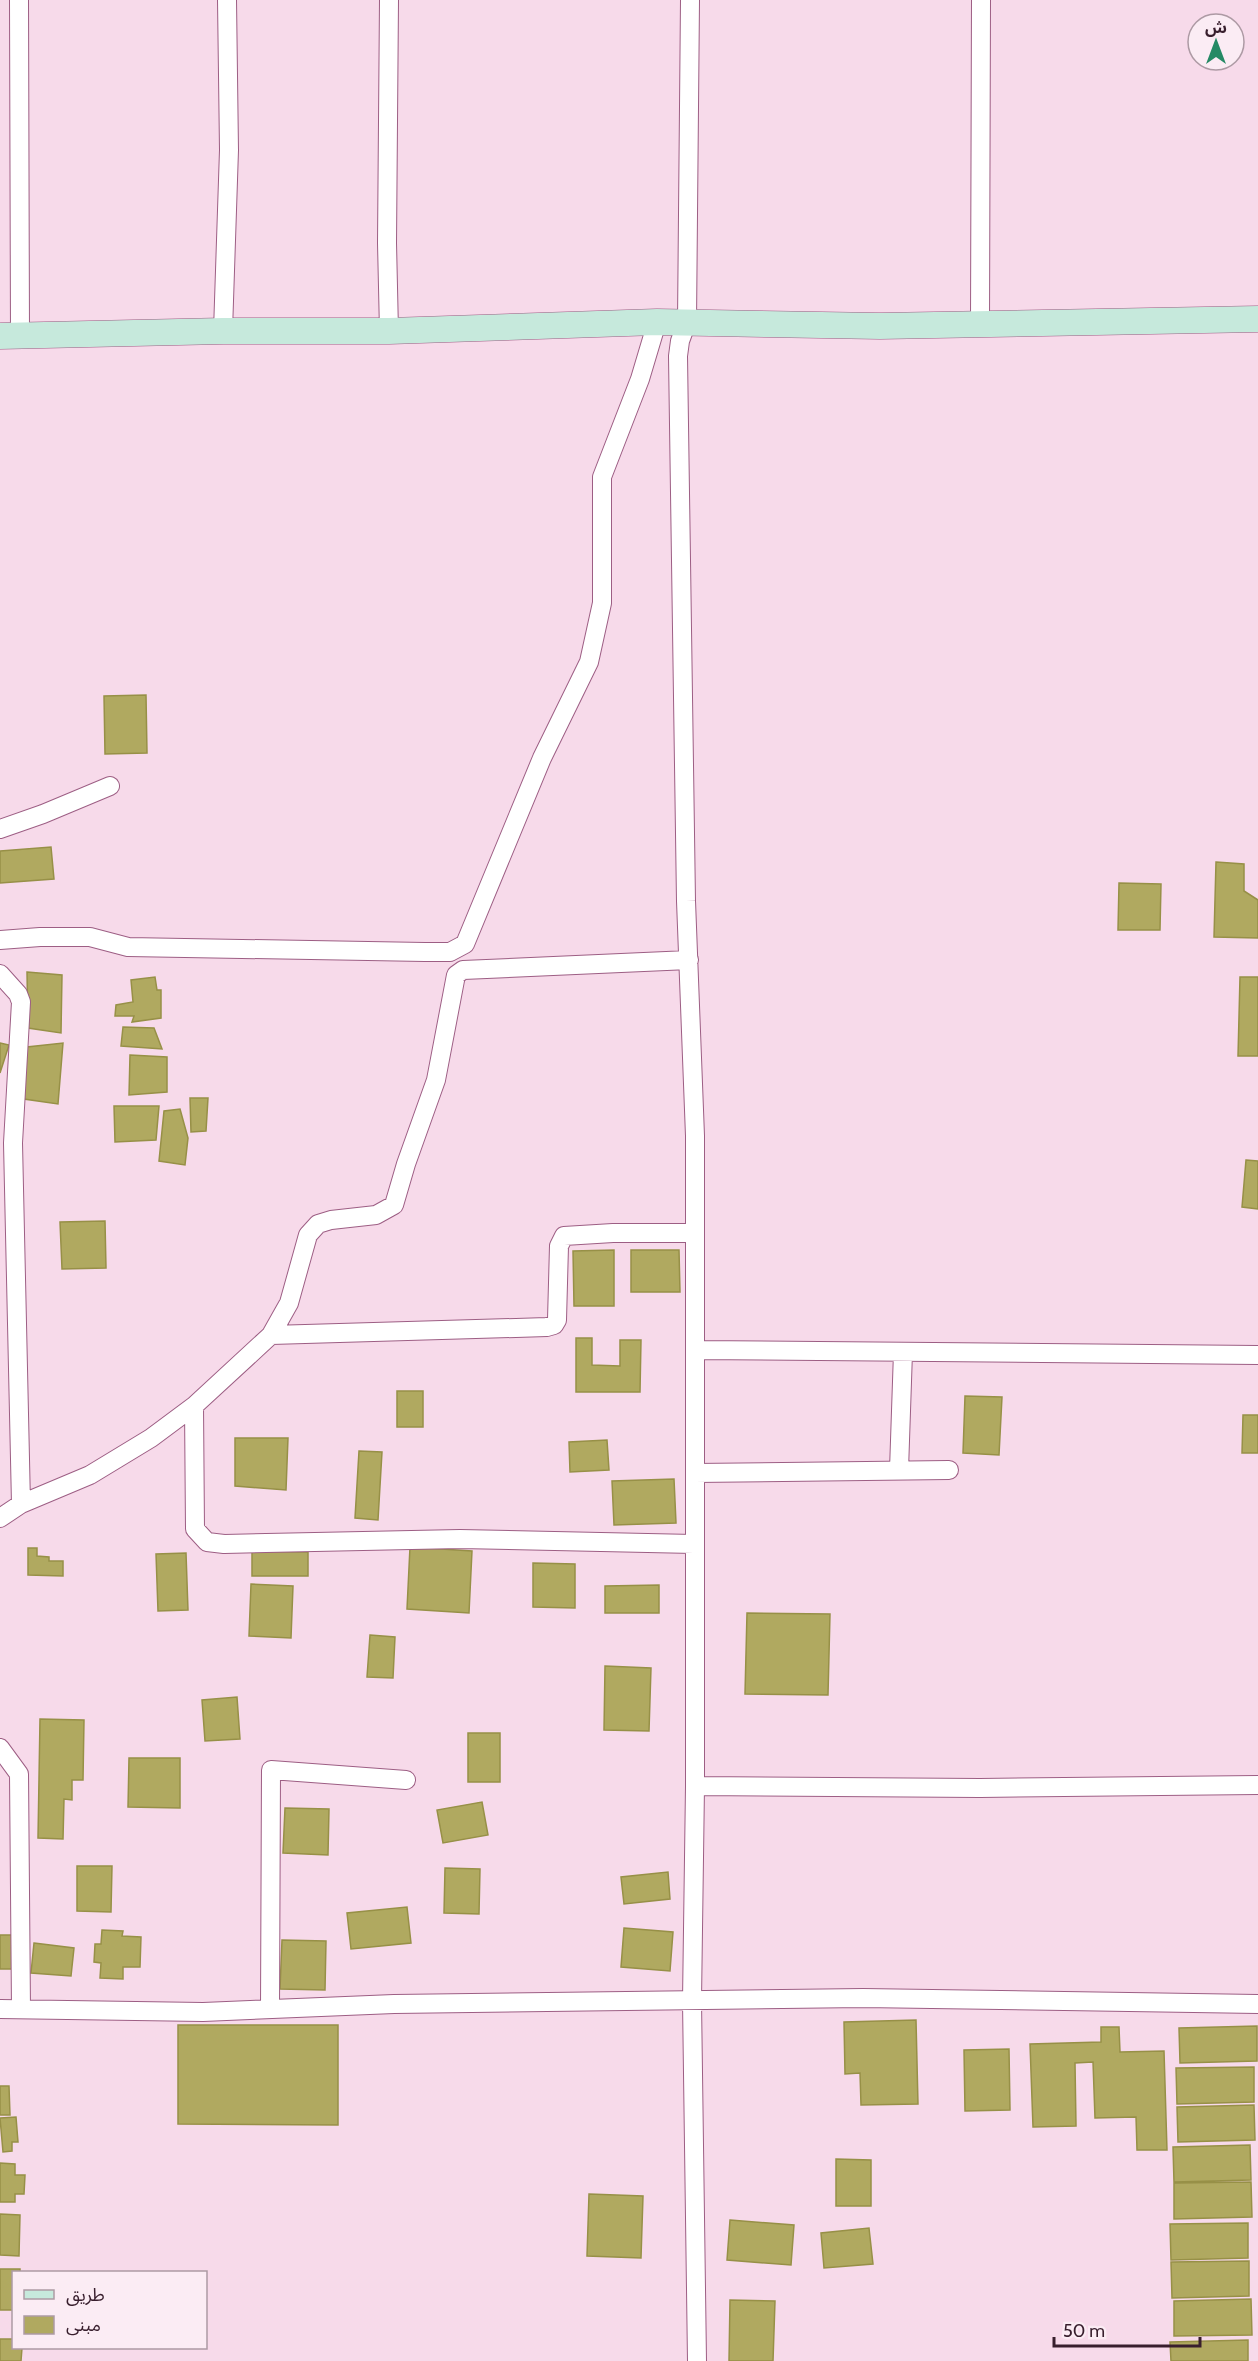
<svg xmlns="http://www.w3.org/2000/svg" width="1258" height="2361" viewBox="0 0 1258 2361" font-family="Cabin,'Noto Sans Arabic',sans-serif">
  <style>
    .building { fill: #b0a960; stroke: #979047; stroke-width: 1.5 }
    .lines { fill: none; stroke-linecap: round; stroke-linejoin: round }
    .minor-casing { stroke: #9d5e84; stroke-width: 20 }
    .secondary-casing { stroke: #9d5e84; stroke-width: 27 }
    .minor { stroke: #fff; stroke-width: 18 }
    .secondary { stroke: #c6e9dc; stroke-width: 26 }
  </style>
  <rect width="100%" height="100%" fill="#f7daea"/>
  <path class="building" d="M146 695 147 753 105 754 104 696Z
    M51 847 54 879 0 883V851Z
    M1216 862 1244 864V891L1258 900V938L1214 937Z
    M1119 883 1161 884 1160 930H1118Z
    M27 972 62 975 61 1033 28 1028Z
    M155 977 157 990H161V1018L132 1022 134 1016H115L116 1005 133 1002 131 980Z
    M1240 977H1258V1056H1238Z
    M123 1027 154 1028 162 1049 121 1046Z
    M0 1043 9 1045 0 1073Z
    M63 1043 58 1104 24 1099 27 1047Z
    M130 1055 167 1057V1092L129 1095Z
    M190 1098H208L206 1131 191 1132Z
    M114 1106H159L156 1140 115 1142Z
    M180 1109 188 1138 185 1165 159 1161 164 1111Z
    M1246 1160 1258 1161V1209L1242 1207Z
    M105 1221 106 1268 62 1269 60 1222Z
    M614 1250V1306H574L573 1251Z
    M631 1250H679L680 1292H631Z
    M576 1338H592V1365L620 1366V1340H641L640 1392H576Z
    M397 1391H423V1427H397Z
    M965 1396 1002 1397 999 1455 963 1453Z
    M1243 1415H1258V1453H1242Z
    M235 1438H288L286 1490 235 1486Z
    M607 1440 609 1470 570 1472 569 1442Z
    M359 1451 382 1452 378 1520 355 1518Z
    M674 1479 676 1523 614 1525 612 1481Z
    M410 1547 472 1551 469 1613 407 1609Z
    M28 1548H37V1556L49 1557V1561H63V1576L28 1575Z
    M252 1551 308 1552V1576H252Z
    M186 1553 188 1610 158 1611 156 1554Z
    M533 1563 575 1564V1608L533 1607Z
    M251 1584 293 1586 291 1638 249 1636Z
    M659 1585V1613H605V1586Z
    M747 1613 830 1614 828 1695 745 1694Z
    M370 1635 395 1637 393 1678 367 1677Z
    M605 1666 651 1668 649 1731 604 1730Z
    M237 1697 240 1739 205 1741 202 1700Z
    M40 1719 84 1720 83 1780H72V1800L64 1799 63 1839 38 1838Z
    M468 1733H500V1782H468Z
    M129 1758H180V1808L128 1807Z
    M482 1802 488 1835 443 1843 437 1810Z
    M285 1808 329 1809 328 1855 283 1853Z
    M77 1866H112L111 1912 77 1911Z
    M445 1868 480 1869 479 1914 444 1913Z
    M668 1872 670 1899 624 1904 621 1877Z
    M407 1907 411 1943 351 1949 347 1913Z
    M624 1928 673 1932 670 1971 621 1967Z
    M102 1930 123 1931 122 1936 141 1937 140 1967H123V1979L100 1978 101 1963 94 1962 95 1944H101Z
    M0 1935H14L13 1969H0Z
    M282 1940 326 1941 325 1990 280 1989Z
    M34 1943 74 1948 71 1976 31 1973Z
    M916 2020 918 2104 861 2105 860 2073 845 2074 844 2022Z
    M178 2025H338V2125L178 2124Z
    M1257 2026V2061L1180 2063 1179 2028Z
    M1101 2027H1119L1120 2052 1164 2051 1167 2150H1137L1136 2117 1095 2118 1093 2062 1075 2063 1076 2126 1033 2127 1030 2044 1101 2042Z
    M1009 2049 1010 2110 965 2111 964 2050Z
    M1254 2067V2102L1177 2104 1176 2068Z
    M0 2086H9L10 2115H0Z
    M1254 2105 1255 2140 1178 2142 1177 2107Z
    M16 2117 18 2142H12V2151L3 2152 0 2118Z
    M1250 2145 1251 2180 1174 2182 1173 2147Z
    M836 2159 871 2160V2206H836Z
    M0 2163 15 2164V2175H25L24 2194H15V2202H0Z
    M1251 2182 1252 2217 1174 2219V2183Z
    M589 2194 643 2196 641 2258 587 2256Z
    M0 2214 20 2215 19 2256 0 2255Z
    M730 2220 794 2225 791 2265 727 2260Z
    M1248 2223V2258L1171 2260 1170 2224Z
    M869 2228 873 2264 824 2268 821 2233Z
    M1249 2261V2296L1172 2298 1171 2262Z
    M0 2269H20V2272H14V2310H0Z
    M1251 2299 1252 2335 1174 2336V2301Z
    M730 2300 775 2301 773 2361H729Z
    M0 2339H14V2348H22L21 2361H0Z
    M1248 2340V2361H1171L1170 2342Z"/>
  <g class="lines">
    <g class="minor-casing">
      <path id="minor" d="M19 0 20 335
        M389 0 387 243 389 331
        M690 0 687 322 680 341 678 356 686 901 695 1136V1786L692 2001 697 2361
        M980 324 981 0
        M223 331 229 150 227 0
        M0 829 43 814 110 786
        M0 940 40 937H90L128 947 425 952H450L465 944 542 758 589 662 602 603V477L640 379 657 322
        M689 960 463 970 456 975 436 1080 406 1164 394 1205 376 1215 331 1220 318 1224 308 1235 289 1303 271 1335 194 1406 195 1529 207 1542 224 1544 460 1539 694 1544
        M0 974 18 994 21 1002 13 1143 21 1504 90 1475 151 1438 194 1406
        M271 1335 547 1327 554 1325 557 1320 559 1246 564 1236 613 1233H694
        M695 1350 1258 1355
        M899 1470 903 1352
        M695 1473 949 1470
        M0 1518 21 1504
        M0 1748 19 1774 21 2009
        M695 1786 980 1788 1258 1785
        M0 2009 203 2012 394 2004 863 1998 1258 2004
        M270 2009 271 1770 406 1780"/>
    </g>
    <g class="secondary-casing">
      <path id="secondary" d="M0 336 223 331H389L657 322 880 326 1258 319"/>
    </g>
    <use href="#minor" class="minor"/>
    <use href="#secondary" class="secondary"/>
  </g>
  <rect x="12" y="2271" width="195" height="78" fill="#fbecf4" stroke="#ad9aa4" stroke-width="1.5"/>
  <rect x="24" y="2290" width="30" height="9" fill="#c6e9dc" stroke="#ad9aa4" stroke-width="1.5"/>
  <text x="66" y="2301" font-size="18" fill="#381e2d">طريق</text>
  <rect x="24" y="2316" width="30" height="18" fill="#b0a960" stroke="#ad9aa4" stroke-width="1.5"/>
  <text x="66" y="2331" font-size="18" fill="#381e2d">مبنى</text>
  <g transform="translate(1216 42)"><circle r="28" fill="#fbecf4" stroke="#ad9aa4" stroke-width="1.5"/>
  <path d="M0-4.5L10 22L0 15L-10 22Z" fill="#258a65"/>
  <text y="-9" font-size="16" font-weight="bold" text-anchor="middle" fill="#381e2d">ش</text>
  </g>
  <path d="M1054 2337v9h146v-9" fill="none" stroke="#381e2d" stroke-width="3"/>
  <text x="1063" y="2337" font-size="18" fill="#381e2d" stroke="#fbecf4" stroke-width="4.5" paint-order="stroke">50 m</text>
</svg>
